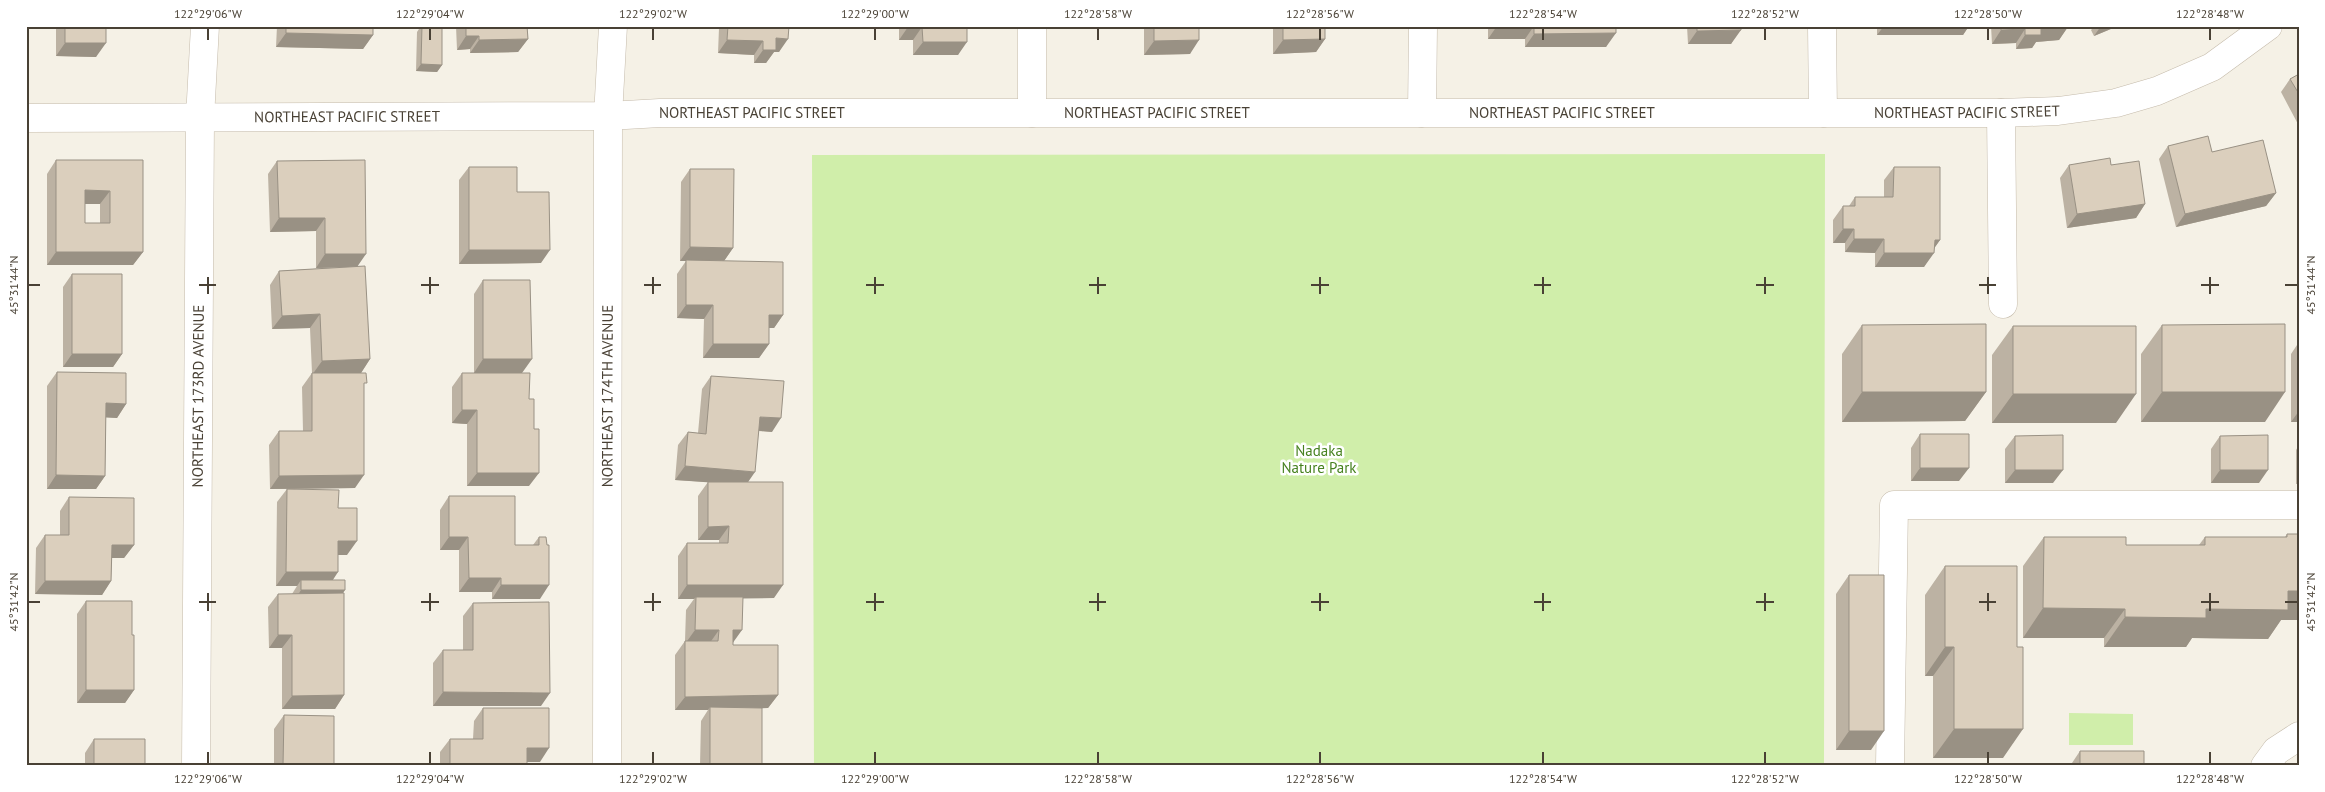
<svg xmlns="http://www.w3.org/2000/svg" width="2325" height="792" viewBox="0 0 2325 792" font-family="'PT Sans',sans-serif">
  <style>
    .green { fill: #d0eeaa }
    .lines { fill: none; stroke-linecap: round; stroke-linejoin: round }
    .minor-casing { stroke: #c5bbab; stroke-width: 29 }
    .minor { stroke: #fff; stroke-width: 28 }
    .wall { fill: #bcb2a3; fill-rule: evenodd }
    .shaded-wall { fill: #999184 }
    .building { fill: #dbcfbd; stroke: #999184; fill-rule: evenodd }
    .ticks { fill: none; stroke: #494135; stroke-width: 2 }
    .labels { text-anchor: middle; stroke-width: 5; stroke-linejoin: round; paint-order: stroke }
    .street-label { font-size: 15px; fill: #494135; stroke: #fff }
    .park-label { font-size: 15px; fill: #478220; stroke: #fff }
    .neatline { fill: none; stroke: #494135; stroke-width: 2 }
    .ticks-label { font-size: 12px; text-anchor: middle; fill: #494135 }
  </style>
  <rect width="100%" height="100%" fill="#f5f1e6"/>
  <path class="green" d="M1825 154 1824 766H814L812 155Z
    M2069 713 2133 714V745H2069Z"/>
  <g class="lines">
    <g class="minor-casing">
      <g id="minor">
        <path d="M1032 26V113"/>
        <path d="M1822 26 1823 113"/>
        <path d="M1422 113 1423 26"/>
        <path d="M2001 113 2003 304"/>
        <path id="s1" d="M26 118 608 116 660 113H2001L2058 111 2116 103 2157 91 2212 67 2268 26"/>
        <path id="s2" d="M196 766 200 118 205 26"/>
        <path id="s3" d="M607 766 608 116 613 26"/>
        <path d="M1890 766 1894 505H2299"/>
        <path d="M2265 766 2276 751 2299 736"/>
      </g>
    </g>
    <use href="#minor" class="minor"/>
  </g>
  <path class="wall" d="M56 26H106L96 57 56 56Z
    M277 26H373V35L363 49 276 47Z
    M421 26H442V65L437 72 416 71 417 32Z
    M456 26H540H527L528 39 518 52 470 53V49L457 50Z
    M686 26H789L779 52H774L766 63H754V55L718 53 719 28 686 27Z
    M899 26H967L958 55H913V40H899Z
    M1144 26H1199L1190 54 1144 55Z
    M1257 26H1325V39L1316 52 1273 54V29H1257Z
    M1488 26H1616L1606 47H1525V39H1488Z
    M1687 26H1741L1731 44H1688Z
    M1877 26H1969L1963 35H1877Z
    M1991 26H2068L2059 40 2036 42 2032 48 2016 49V43L1992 44Z
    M2092 26H2118L2094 36 2091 30 2093 28Z
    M2299 74V126L2281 92 2290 79Z
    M2168 146 2212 152 2276 193 2266 206 2176 227 2159 159Z
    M56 160H143V252L133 265H47V174ZM85 204H100V223H85Z
    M365 160 357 267 370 359 361 373 364 387 355 488 294 489 338 508 347 555H338L332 580 343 593 344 695 335 709H282V648H269L268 607 278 594H292L297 586H276L277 502 287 489H270L269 445 279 431H303L302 387 312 373 310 328 272 329 270 285 279 271 346 267 316 268V231L270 232 268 174 277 161Z
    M2069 165H2111L2145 204 2136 218 2067 228 2060 178Z
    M469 167 517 192 541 263 459 264V180Z
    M1894 167 1940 240 1934 248 1924 267H1875V253L1845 252V243H1833V220L1843 206H1849L1855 197H1884V180Z
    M690 169 733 248 724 261 783 315 774 328H769V344L759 358H703L704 319 677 318V274L686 261H680L681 182Z
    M72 274 122 354 113 367H63V287Z
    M483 280 522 373H474V294Z
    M1862 325 1986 392 1965 421 1842 422V354Z
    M2162 325 2265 422H2141V354Z
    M2013 326 2116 423H1992V355Z
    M2299 342V422H2291V354Z
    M57 372 126 404 117 418 106 417 105 476 96 489H47V386Z
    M462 373 529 486H467V424L452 423V387Z
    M711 376 772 432 759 431 748 482 774 598H742L733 643V645L778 695 768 708H762V766H700L701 721 708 710H675V655L685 641 686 610 694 599H678V556L687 543H719V540H698V496L708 482 675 480 678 445 688 432 698 433 702 389Z
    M1920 434 1959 481H1911V448Z
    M2015 436 2053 483H2005V449Z
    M2220 436 2259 483H2211V449Z
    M2299 445V484H2296V450Z
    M449 496 515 545H533L539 537 540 599H492V592H459V550H440V510Z
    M69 497 134 545 124 558H112L111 581 102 595 35 594 36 548 45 535H60V511Z
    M2287 534H2299V620H2281L2268 639 2192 638 2186 647H2104V638H2023V566L2044 537 2126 545H2199L2205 537H2285Z
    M1945 566 2017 647 2003 758H1933V676H1925V595Z
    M1849 575 1871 750H1836V594Z
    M86 601 132 635 134 690 125 703H77V614Z
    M473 603 541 706H433V663L443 650H463V616Z
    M483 708 540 762H527V766H440V752L450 739H473L474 721Z
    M284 715 334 766H274V729Z
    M94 739 145 766H85V753Z
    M2080 751 2144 766H2070Z"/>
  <path class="shaded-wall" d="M686 26H720L719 28 686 27Z
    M1260 26H1275L1273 29H1257Z
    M1497 26H1534L1525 39H1488Z
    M1884 26H1969L1963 35H1877Z
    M2101 26H2118L2094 36Z
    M908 27H922L913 40H899Z
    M2068 27 2059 40 2036 42 2032 48 2016 49 2025 35 2041 28Z
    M2025 29 2016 43 1992 44 2001 30Z
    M1741 30 1731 44H1688L1697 31Z
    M286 33 373 35 363 49 276 47Z
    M1616 33 1606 47H1525L1534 34Z
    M466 36H479L470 49 457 50Z
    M776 38 788 39 779 52H774L766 63H754L763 50Z
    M528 39 518 52 470 53 479 40Z
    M1325 39 1316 52 1273 54 1283 40Z
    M727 40 763 41 754 55 718 53Z
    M1199 40 1190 54 1144 55 1154 41Z
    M923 42H967L958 55H913Z
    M65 43H106L96 57 56 56Z
    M421 64 442 65 437 72 416 71Z
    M85 190 110 191 100 204H76Z
    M2276 193 2266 206 2176 227 2185 214Z
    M2145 204 2136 218 2067 228 2077 214Z
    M279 218H325L316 231 270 232Z
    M1843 229H1854L1845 243H1833Z
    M1854 239H1884L1875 253 1845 252Z
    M1935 240H1940L1931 253H1934L1924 267H1875L1884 253Z
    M690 247 733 248 724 261H680Z
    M469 250H550L541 263 459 264Z
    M56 252H143L133 265H47Z
    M325 254H366L357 267 316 268Z
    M686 305H713L704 319 677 318Z
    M320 314 310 328 272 329 282 316Z
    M769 315H783L774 328H759Z
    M713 344H769L759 358H703Z
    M72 354H122L113 367H63Z
    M370 359 361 373 312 375 322 361Z
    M483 359H532L522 373H474Z
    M1862 392H1986L1965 421 1842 422Z
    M2162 392H2285L2265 422H2141Z
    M2013 394H2136L2116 423H1992Z
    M106 403 126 404 117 418 96 417Z
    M462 410H477L467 424 452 423Z
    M2299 411V422H2291Z
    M760 417 781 418 772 432 750 430Z
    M685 466 755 472 746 485 675 480Z
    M1920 468H1969L1959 481H1911Z
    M2015 470H2063L2053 483H2005Z
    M2220 470H2268L2259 483H2211Z
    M477 473H539L529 486H467Z
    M56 475 105 476 96 489H47Z
    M364 475 355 488 270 489 279 476Z
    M729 526 719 540H698L708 527Z
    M449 537H468L459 550H440Z
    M338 541H357L347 555H329Z
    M112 545H134L124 558H103Z
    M286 572H338L329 586 301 580 297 586H276Z
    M469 578H501L492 592H459Z
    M45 581H111L102 595 35 594Z
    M501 585H549L540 599H492Z
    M687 585H783L774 598 696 599V597L694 599H678Z
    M301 590H345L336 604H292Z
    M2288 591H2299V620H2281L2268 639 2192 638 2186 647H2104L2125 617 2206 609Z
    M2043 608 2125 609 2104 638H2023Z
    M695 630H719L709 644H685Z
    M733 630H742L732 644Z
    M278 635H292L282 648H269Z
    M1945 647H1954L1933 676H1925Z
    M86 690H134L125 703H77Z
    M443 692 550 693 541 706H433Z
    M344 695 335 709H282L292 696Z
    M778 695 768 708 710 710V707L708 710H675L685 697Z
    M1954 729H2023L2003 758H1933Z
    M1849 731H1884L1871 750H1836Z
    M527 748H549L540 762H518Z"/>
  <path class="building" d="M65 26H106V43H65Z
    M286 26H373V35L286 33Z
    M422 26H442V65L421 64Z
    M466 26H527L528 39 479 40V36H466Z
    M728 26H789L788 39 776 38V50H763V41L727 40Z
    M908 26H967V42H923L922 27Z
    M1154 26H1199V40L1154 41Z
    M1283 26H1325V39L1283 40Z
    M1534 26H1616V33L1534 34Z
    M1697 26H1741V30L1697 31Z
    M2001 26H2068V27L2041 28V35H2025V29L2001 30Z
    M2299 74V94L2290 79Z
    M2208 136 2212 152 2263 140 2276 193 2185 214 2168 146Z
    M2110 158 2111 165 2139 161 2145 204 2077 214 2069 165Z
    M56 160H143V252H56ZM85 190 110 191V223H85Z
    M365 160 366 254H325V218H279L277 161Z
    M469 167H517V192H549L550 250H469Z
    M1894 167H1940V240H1935L1934 253H1884V239H1854V229H1843V206H1855V197H1893Z
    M690 169H734L733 248 690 247Z
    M686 260 783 262V315H769V344H713V305H686Z
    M365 266 370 359 322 361 320 314 282 316 279 271Z
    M72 274H122V354H72Z
    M483 280H530L532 359H483Z
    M1986 324V392H1862V325Z
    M2285 324V392H2162V325Z
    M2013 326H2136V394H2013Z
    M57 372 126 373V404L106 403 105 476 56 475Z
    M312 373H366L367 383H364V475L279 476V431H312Z
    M462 373H530L529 399H534V429H539V473H477V410H462Z
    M711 376 784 381 781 418 760 417 755 472 685 466 688 432 706 434Z
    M1920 434H1969V468H1920Z
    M2063 435V470H2015V436Z
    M2268 435V470H2220V436Z
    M708 482H783V585H687V543H728L729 526 708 527Z
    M287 489 339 490 338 508H357V541H338V572H286Z
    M449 496H515V545H539V537H546L547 545H549V585H501V578H469L468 537H449Z
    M69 497 134 498V545H112L111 581H45V535H69Z
    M2287 534H2299V591H2288V610L2206 609V618L2125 617V609L2043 608 2044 537H2126V545H2205V537H2287Z
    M1945 566H2017V647H2023V729H1954V647H1945Z
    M1849 575H1884V731H1849Z
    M301 580H345V590H301Z
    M344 593V695L292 696V635H278V594Z
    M696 597H743L742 630H733V645H778V695L685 697V641H718L719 630H695Z
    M86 601H132V635H134V690H86Z
    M549 602 550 693 443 692V650H473V603Z
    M710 707 762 708V766H710Z
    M483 708H549V748H527V766H450V739H483Z
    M284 715 334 716V766H283Z
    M94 739H145V766H94Z
    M2080 751H2144V766H2080Z"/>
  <path class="ticks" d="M208 28V40M430 28V40M653 28V40M875 28V40M1098 28V40M1320 28V40M1543 28V40M1765 28V40M1988 28V40M2210 28V40M208 277V294M430 277V294M653 277V294M875 277V294M1098 277V294M1320 277V294M1543 277V294M1765 277V294M1988 277V294M2210 277V294M28 285H40M199 285H216M421 285H439M644 285H661M866 285H884M1089 285H1106M1311 285H1329M1534 285H1551M1756 285H1774M1979 285H1996M2201 285H2219M2285 285H2298M208 593V611M430 593V611M653 593V611M875 593V611M1098 593V611M1320 593V611M1543 593V611M1765 593V611M1988 593V611M2210 593V611M28 602H40M199 602H216M421 602H439M644 602H661M866 602H884M1089 602H1106M1311 602H1329M1534 602H1551M1756 602H1774M1979 602H1996M2201 602H2219M2285 602H2298M208 752V764M430 752V764M653 752V764M875 752V764M1098 752V764M1320 752V764M1543 752V764M1765 752V764M1988 752V764M2210 752V764"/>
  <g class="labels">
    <g class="street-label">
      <text dy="5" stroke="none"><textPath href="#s1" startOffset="1941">NORTHEAST PACIFIC STREET</textPath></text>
      <text dy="5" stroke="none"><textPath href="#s1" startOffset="726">NORTHEAST PACIFIC STREET</textPath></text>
      <text dy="5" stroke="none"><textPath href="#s1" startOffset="1131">NORTHEAST PACIFIC STREET</textPath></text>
      <text dy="5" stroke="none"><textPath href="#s1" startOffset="1536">NORTHEAST PACIFIC STREET</textPath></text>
      <text dy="5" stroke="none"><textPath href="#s1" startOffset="321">NORTHEAST PACIFIC STREET</textPath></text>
      <text dy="5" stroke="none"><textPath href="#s2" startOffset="370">NORTHEAST 173RD AVENUE</textPath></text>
      <text dy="5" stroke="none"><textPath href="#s3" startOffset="370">NORTHEAST 174TH AVENUE</textPath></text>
    </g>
    <g class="park-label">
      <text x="1319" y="456">Nadaka<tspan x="1319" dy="17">Nature Park</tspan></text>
    </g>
  </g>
  <rect width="2325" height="792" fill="none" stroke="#ffffff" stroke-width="55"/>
  <rect x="28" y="28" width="2270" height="736" class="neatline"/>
  <g class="ticks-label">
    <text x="208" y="18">122°29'06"W</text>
    <text x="430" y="18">122°29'04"W</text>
    <text x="653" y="18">122°29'02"W</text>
    <text x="875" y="18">122°29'00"W</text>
    <text x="1098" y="18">122°28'58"W</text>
    <text x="1320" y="18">122°28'56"W</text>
    <text x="1543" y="18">122°28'54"W</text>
    <text x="1765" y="18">122°28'52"W</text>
    <text x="1988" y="18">122°28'50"W</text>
    <text x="2210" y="18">122°28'48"W</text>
    <text transform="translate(14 285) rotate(-90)" y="4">45°31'44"N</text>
    <text transform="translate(2311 285) rotate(-90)" y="4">45°31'44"N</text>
    <text transform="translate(14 602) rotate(-90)" y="4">45°31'42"N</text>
    <text transform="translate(2311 602) rotate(-90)" y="4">45°31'42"N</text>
    <text x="208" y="783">122°29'06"W</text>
    <text x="430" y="783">122°29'04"W</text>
    <text x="653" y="783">122°29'02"W</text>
    <text x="875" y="783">122°29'00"W</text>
    <text x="1098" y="783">122°28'58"W</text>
    <text x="1320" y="783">122°28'56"W</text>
    <text x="1543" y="783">122°28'54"W</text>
    <text x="1765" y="783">122°28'52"W</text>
    <text x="1988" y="783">122°28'50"W</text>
    <text x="2210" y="783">122°28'48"W</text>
  </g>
</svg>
